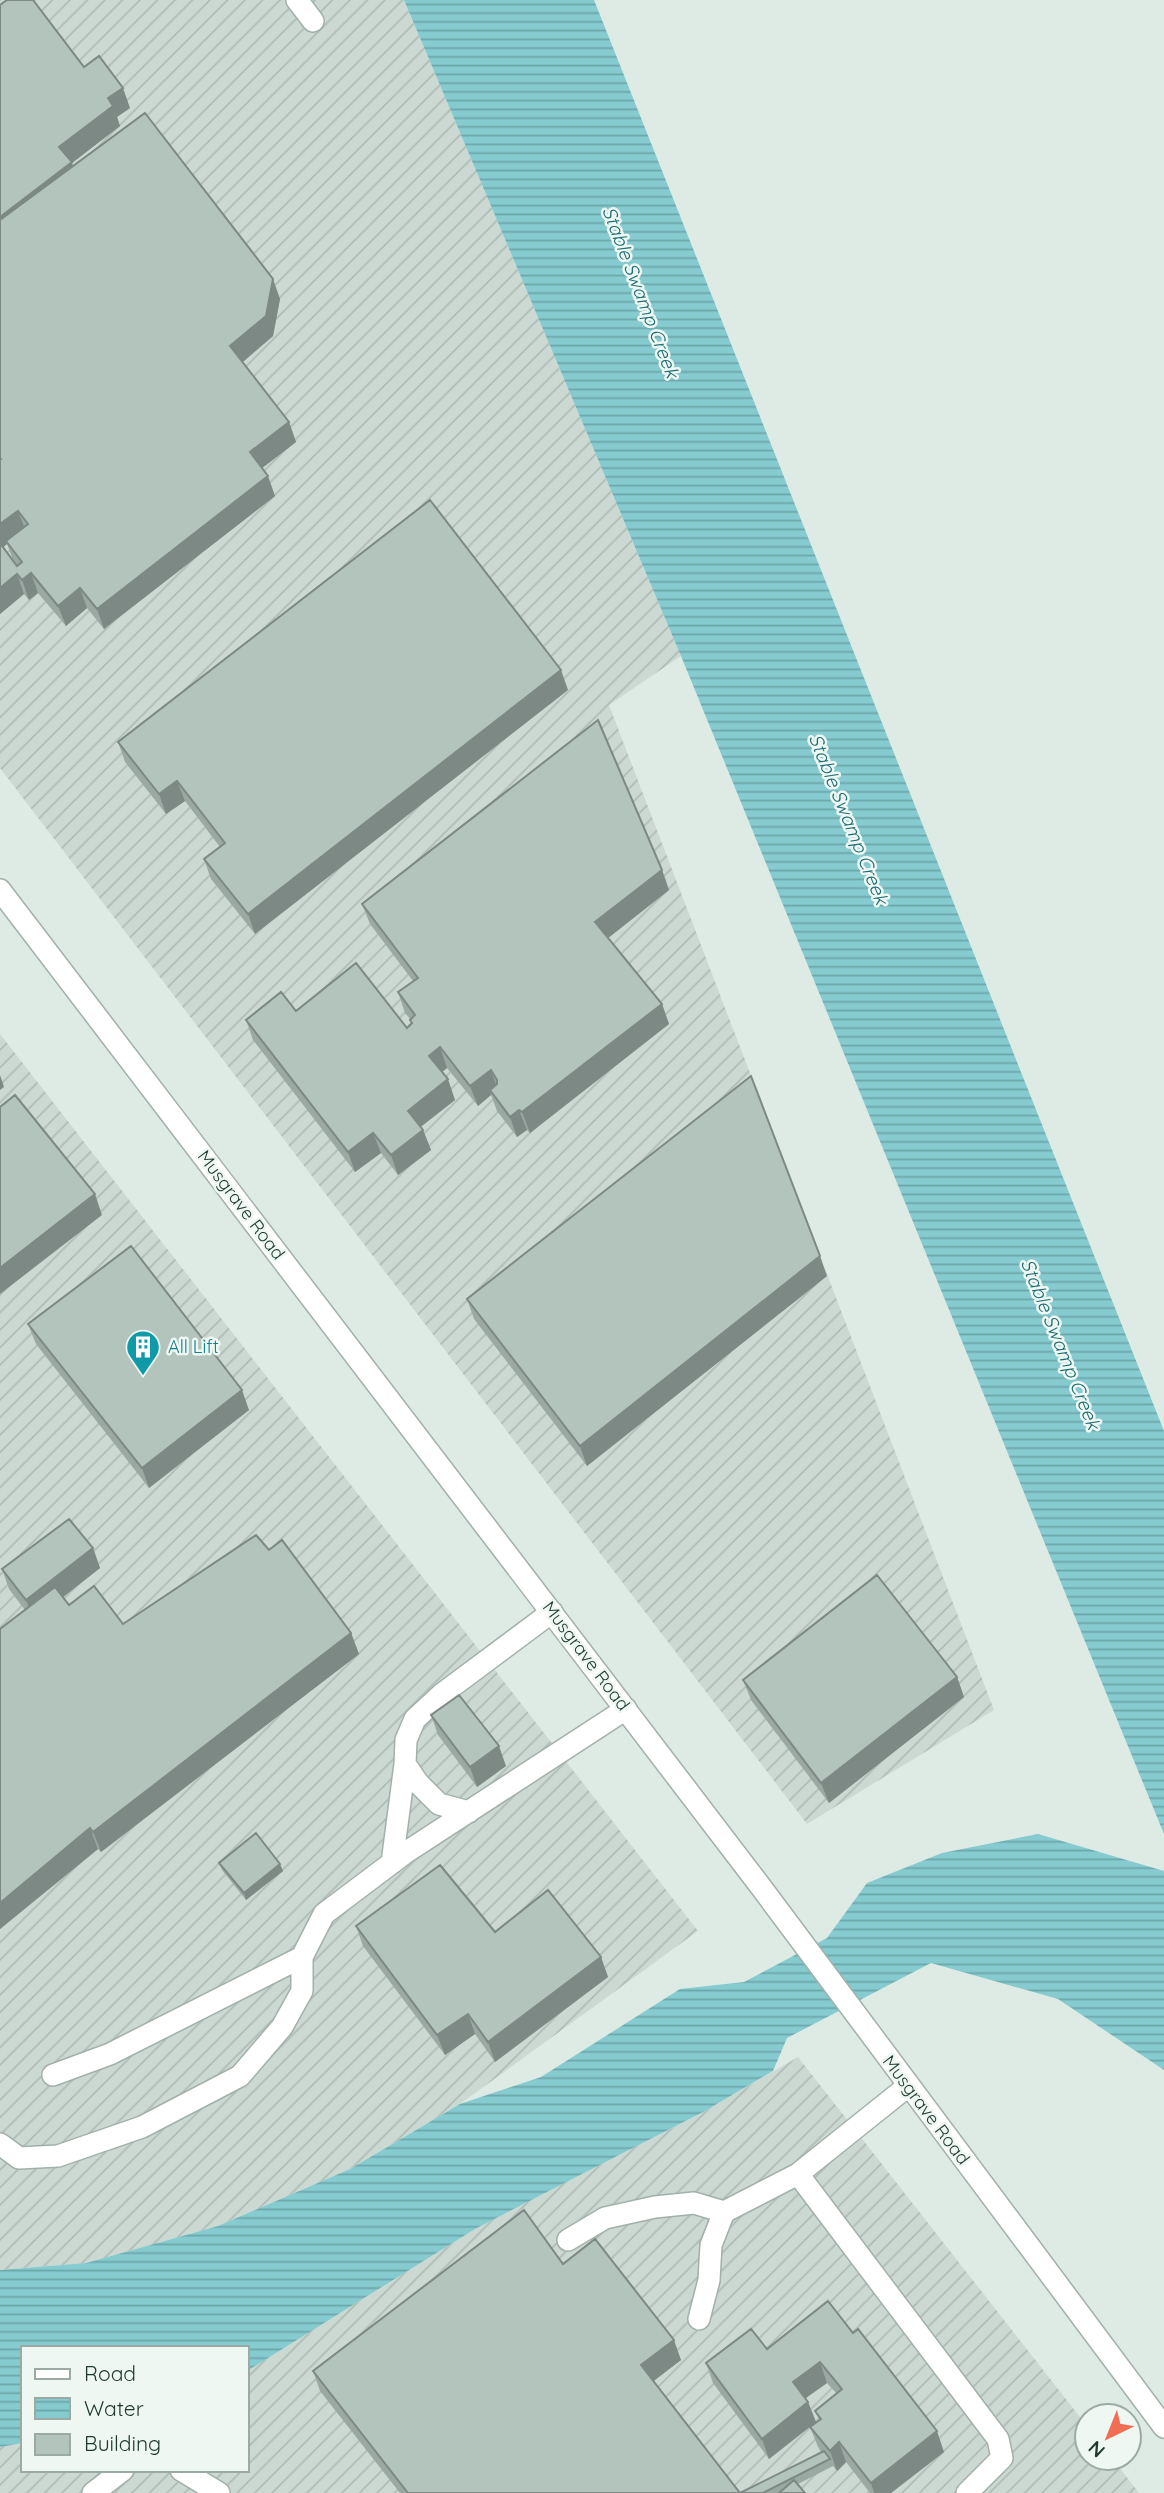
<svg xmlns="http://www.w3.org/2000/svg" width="1164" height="2493" viewBox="0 0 1164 2493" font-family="Quicksand,sans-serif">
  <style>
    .industrial { fill: url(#industrial-furrows) }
    .water { fill: url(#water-rules) }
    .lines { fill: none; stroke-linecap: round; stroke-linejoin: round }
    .service-casing { stroke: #a1b1aa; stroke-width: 24 }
    .tertiary-casing { stroke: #a1b1aa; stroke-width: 24 }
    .service { stroke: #fff; stroke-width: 21 }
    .tertiary { stroke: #fff; stroke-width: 21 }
    .wall { fill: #9aa9a2; fill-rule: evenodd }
    .shaded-wall { fill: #7d8984 }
    .building { fill: #b3c4bc; stroke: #7d8984; stroke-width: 2 }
    .labels { text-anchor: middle; stroke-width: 5; stroke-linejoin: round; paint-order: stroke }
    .street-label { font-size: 18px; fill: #1f3930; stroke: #eef7f2 }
    .culture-label { font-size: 18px; fill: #0d838f; stroke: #eef7f2; text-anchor: start }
    .water-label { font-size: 19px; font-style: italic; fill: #1a6d75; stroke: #eef7f2 }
  </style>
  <defs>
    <pattern id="industrial-furrows" width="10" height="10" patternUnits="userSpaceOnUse" patternTransform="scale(1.75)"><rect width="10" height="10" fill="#ccd9d2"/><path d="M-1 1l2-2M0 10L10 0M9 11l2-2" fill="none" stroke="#afbbb5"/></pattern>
    <pattern id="water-rules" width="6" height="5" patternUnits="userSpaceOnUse" patternTransform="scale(1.75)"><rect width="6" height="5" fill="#85cbd0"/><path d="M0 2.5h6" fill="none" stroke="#6ca6a9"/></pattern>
  </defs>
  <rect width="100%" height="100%" fill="#deeae4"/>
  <path class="industrial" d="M0 0H404L681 656 609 705 994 1710 807 1824 0 768Z
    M0 1034 698 1931 460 2104 350 2169 218 2226 86 2263 0 2270Z
    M798 2057 1087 2426V2458H1112L1139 2493H0V2447L23 2443V2470H247V2371L475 2229 705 2111Z"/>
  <path class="water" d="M404 0H594L1164 1431V1834L681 656Z
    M1038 1834 1164 1871V2070L1058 1999 931 1963 787 2038 773 2071 705 2111 475 2229 247 2371V2348H23V2443L0 2447V2270L86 2263 218 2226 350 2169 460 2104 541 2077 680 1989 744 1982 827 1938 867 1883 942 1853Z"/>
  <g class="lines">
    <g class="service-casing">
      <path id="service" d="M297 0 313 21
        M469 1812 439 1804 418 1783 405 1764 406 1740 415 1719 442 1694 552 1612
        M392 1863 405 1764
        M53 2075 110 2054 302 1957
        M908 2086 798 2174 998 2439 1002 2458 967 2493
        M0 2144 19 2158 58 2156 142 2127 240 2076 282 2027 302 1991V1957L324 1914 405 1853 626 1709
        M568 2240 605 2218 655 2207 694 2203 724 2212
        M699 2319 709 2280 711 2245 724 2212 798 2174
        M181 2470 219 2493
        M93 2493 123 2470"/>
    </g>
    <g class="tertiary-casing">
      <path id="tertiary" d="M0 890 764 1891 1164 2427"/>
    </g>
    <use href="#service" class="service"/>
    <use href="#tertiary" class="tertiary"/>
  </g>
  <path class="wall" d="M0 5 84 67 130 108 117 117 120 126 72 163 73 166 280 299 273 336 243 362 289 422 296 442 262 468 275 496 104 629 87 608 66 626 38 593 29 600 24 594 0 614ZM7 544 13 560 3 547Z
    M568 690 255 934 211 879 204 859 220 847 185 801 166 814 125 762 118 742Z
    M662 870 669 890 608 938 662 1004 669 1024 530 1133 527 1130 517 1137 497 1111 491 1095 478 1106 447 1068 442 1072 455 1100 421 1127 423 1130 431 1150 398 1175 381 1153 355 1172 253 1040 246 1020 296 1011 407 1028 411 1024V1020L405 1013 398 992 413 981 370 924 362 904Z
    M827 1276 587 1466 474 1319 467 1299Z
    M28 1324 249 1410 149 1488 36 1344Z
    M93 1548 100 1568 63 1597 69 1605 123 1624 269 1550 351 1633 359 1654 101 1852 98 1849 0 1929 25 1610 9 1589 2 1569Z
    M957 1677 964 1697 829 1803 751 1700 743 1680Z
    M431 1715 506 1766 477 1787 438 1735Z
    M219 1863 283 1871 246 1900 222 1870Z
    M356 1926 495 1932 601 1957 608 1977 495 2062 475 2034 445 2055 363 1946Z
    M563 2264 681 2360 654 2381 740 2493 822 2453 818 2447 810 2427 819 2420 815 2411 837 2394 827 2383 806 2398 808 2402 816 2422 769 2459 713 2383 706 2363 767 2349 828 2301 944 2452 891 2493H870L846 2462 837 2471 833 2466 798 2484 805 2493H400L320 2391 313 2371Z"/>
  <path class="shaded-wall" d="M123 88 130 108 117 117 120 126 72 163 79 182 0 243V217L59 147 108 98Z
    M273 279 280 299 273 336 238 366 230 346Z
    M289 422 296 442 257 472 250 452Z
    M268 476 275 496 104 629 97 609Z
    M18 511 26 531 6 541 7 544 0 550V524Z
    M31 573 38 593 29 600 22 580Z
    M17 574 24 594 0 614V588Z
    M80 588 87 608 66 626 58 606Z
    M561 670 568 690 255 934 248 914Z
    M177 781 185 801 166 814 159 794Z
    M662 870 669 890 603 942 595 922Z
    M662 1004 669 1024 530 1133 522 1112Z
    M440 1047 447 1068 437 1076 429 1056Z
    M491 1070 498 1090H490L491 1095 478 1106 470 1086Z
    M0 1075 4 1087 0 1090Z
    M448 1079 455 1100 415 1131 408 1111Z
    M519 1110 527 1130 517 1137 510 1117Z
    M423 1130 431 1150 398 1175 391 1155Z
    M373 1133 381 1153 355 1172 348 1152Z
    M95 1194 102 1215 0 1294V1268Z
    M820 1256 827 1276 587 1466 580 1446Z
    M242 1390 249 1410 149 1488 142 1468Z
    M93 1548 100 1568 34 1620 26 1600Z
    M351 1633 359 1654 101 1852 93 1832Z
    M957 1677 964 1697 829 1803 821 1783Z
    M499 1746 506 1766 477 1787 470 1767Z
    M90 1828 98 1849 0 1929V1903Z
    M280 1864 283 1871 246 1900 244 1893Z
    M601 1957 608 1977 495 2062 488 2042Z
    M468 2014 475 2034 445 2055 437 2035Z
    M674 2340 681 2360 648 2385 641 2365Z
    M820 2362 827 2383 800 2402 793 2382Z
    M808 2402 816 2422 769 2459 762 2439Z
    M937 2431 944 2452 891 2493H874L871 2483Z
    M839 2442 846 2462 837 2471 830 2451Z"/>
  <path class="building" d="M7 0H33L84 67 99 56 123 88 108 98 113 106 59 147 72 162 0 217V5Z
    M145 113 273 279 266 316 230 346 289 422 250 452 268 476 97 609 80 588 58 606 31 573 22 580 17 574 0 588V543L17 566 22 562 6 541 28 524 18 511 0 524V460L1 459 0 458V220Z
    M430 500 561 670 248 914 204 859 225 843 177 781 159 794 118 742Z
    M598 720 662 870 595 922 662 1004 522 1112 519 1110 510 1117 490 1090 497 1084V1080L491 1070 470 1086 440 1047 429 1056 448 1079 408 1111 423 1130 391 1155 373 1133 348 1152 246 1020 281 992 296 1011 356 963 407 1028 412 1023 410 1020 415 1015 398 992 418 978 362 904Z
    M751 1076 820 1256 580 1446 467 1299Z
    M15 1095 95 1194 0 1268V1107Z
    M131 1246 242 1390 142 1468 28 1324Z
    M69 1519 93 1548 26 1600 2 1569Z
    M256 1535 269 1550 282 1540 351 1633 93 1832 90 1828 0 1903V1629L55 1587 69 1605 94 1586 123 1624Z
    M877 1575 957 1677 821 1783 743 1680Z
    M459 1695 499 1746 470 1767 431 1715Z
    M256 1833 280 1864 244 1893 219 1863Z
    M440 1865 495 1932 548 1890 601 1957 488 2042 468 2014 437 2035 356 1926Z
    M524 2210 563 2264 595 2239 674 2340 641 2365 740 2493H408L313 2371Z
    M828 2301 853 2333 858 2329 937 2431 871 2483 839 2442 830 2451 810 2427 821 2419 815 2411 842 2389 820 2362 793 2382 808 2402 762 2439 706 2363 751 2329 767 2349Z
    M824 2451 830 2459 763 2493H740Z
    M794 2480 805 2493H779Z"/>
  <defs>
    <g id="building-pin" transform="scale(1.75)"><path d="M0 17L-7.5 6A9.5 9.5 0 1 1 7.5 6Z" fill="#0f9aa8" stroke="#eef7f2"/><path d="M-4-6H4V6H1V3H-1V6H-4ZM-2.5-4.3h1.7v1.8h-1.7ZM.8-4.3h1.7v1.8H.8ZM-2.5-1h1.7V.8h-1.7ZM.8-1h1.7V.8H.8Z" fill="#fff"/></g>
  </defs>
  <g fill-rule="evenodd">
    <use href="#building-pin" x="143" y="1347"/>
  </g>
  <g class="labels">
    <g class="street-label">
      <text transform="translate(241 1205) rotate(53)" y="6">Musgrave Road</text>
      <text transform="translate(586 1656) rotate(53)" y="6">Musgrave Road</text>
      <text transform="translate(926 2110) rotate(53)" y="6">Musgrave Road</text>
    </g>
    <g class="culture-label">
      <text x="168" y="1353">All Lift</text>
    </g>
    <g class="water-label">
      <text transform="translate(641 292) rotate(69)" y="7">Stable Swamp Creek</text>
      <text transform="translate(849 819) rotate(68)" y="7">Stable Swamp Creek</text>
      <text transform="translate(1061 1344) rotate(68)" y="7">Stable Swamp Creek</text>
    </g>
  </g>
  <rect x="21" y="2346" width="228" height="126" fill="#eef7f2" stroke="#9baba4" stroke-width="2"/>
  <rect x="35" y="2369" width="35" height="10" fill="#ffffff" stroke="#9baba4" stroke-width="2"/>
  <text x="84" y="2381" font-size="21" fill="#1f3930">Road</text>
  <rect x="35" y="2398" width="35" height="21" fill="url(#water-rules)" stroke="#9baba4" stroke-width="2"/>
  <text x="84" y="2416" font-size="21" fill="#1f3930">Water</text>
  <rect x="35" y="2434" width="35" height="21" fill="#b3c4bc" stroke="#9baba4" stroke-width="2"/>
  <text x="84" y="2451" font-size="21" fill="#1f3930">Building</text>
  <g transform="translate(1108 2437) rotate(223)"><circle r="33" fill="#eef7f2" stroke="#9baba4" stroke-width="2"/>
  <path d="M0-5L12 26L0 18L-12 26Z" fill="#f26d53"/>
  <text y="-10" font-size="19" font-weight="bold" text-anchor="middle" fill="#1f3930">N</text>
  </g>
</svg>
